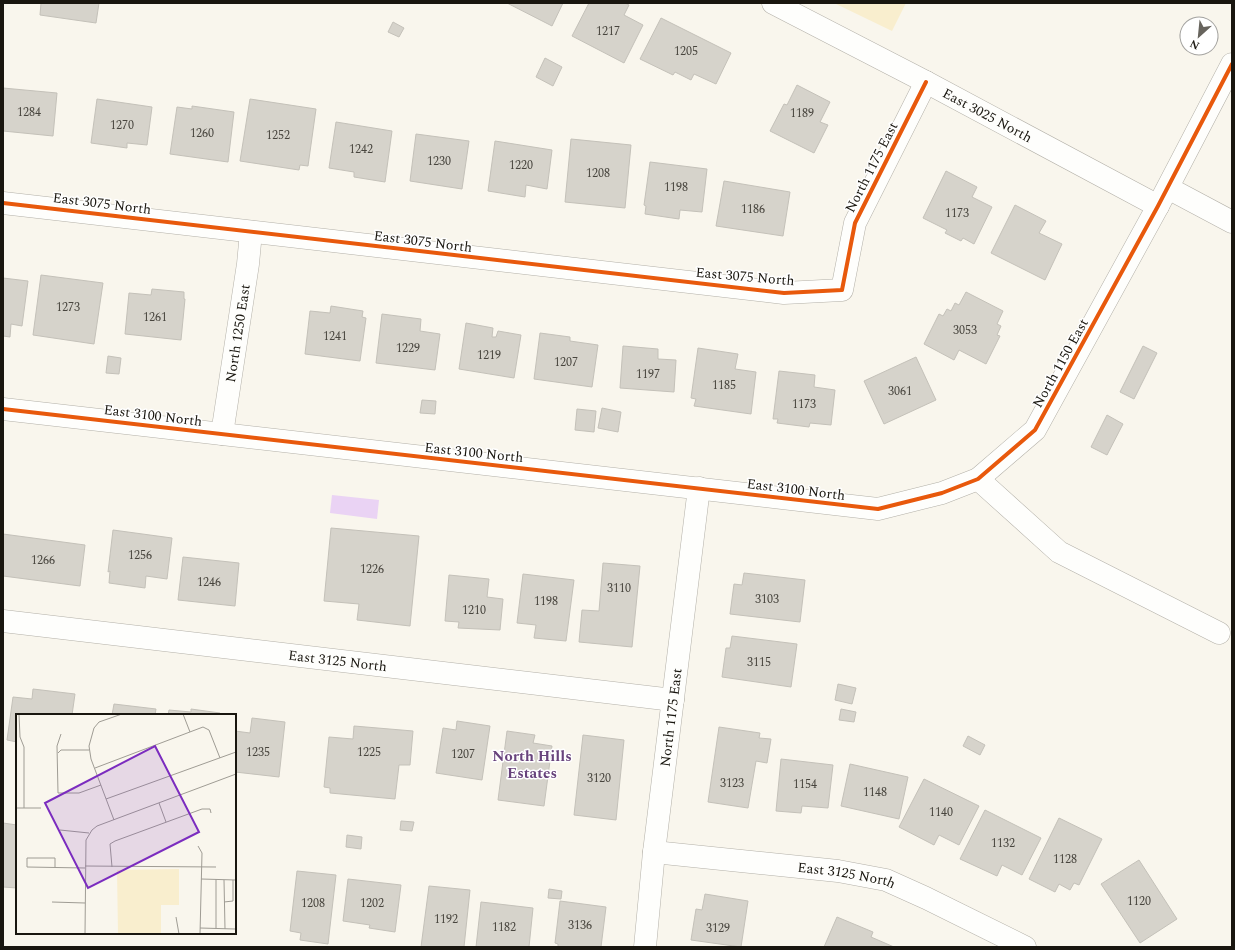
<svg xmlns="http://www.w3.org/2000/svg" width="1235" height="950" viewBox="0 0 1235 950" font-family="Spectral,serif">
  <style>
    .green { fill: #f9eece }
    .water { fill: #ead3f4 }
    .building { fill: #d6d3cb; stroke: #c4c1b9 }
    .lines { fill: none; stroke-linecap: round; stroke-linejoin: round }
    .minor-casing { stroke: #b3b0a8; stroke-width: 23 }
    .minor { stroke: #fefefc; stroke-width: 22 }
    .cycleway-casing { stroke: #fff; stroke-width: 6 }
    .cycleway { stroke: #e8590c; stroke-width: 4 }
    .labels { text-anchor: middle; stroke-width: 3; stroke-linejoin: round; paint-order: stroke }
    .number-label { font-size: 12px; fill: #48453e }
    .street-label { font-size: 14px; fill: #19160f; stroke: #fff }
    .neighbourhood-label { font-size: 15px; font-weight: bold; fill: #68437c; stroke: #fff }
    .inset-road { fill: none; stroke: #9f9c94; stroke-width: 1 }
    .view { fill: #7b2cbf; fill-opacity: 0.15; stroke: #7b2cbf; stroke-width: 2 }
    .inset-edge { fill: none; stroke: #19160f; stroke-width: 2 }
  </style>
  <rect width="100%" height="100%" fill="#f9f6ed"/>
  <path class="green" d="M834 3H906L892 31Z"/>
  <path class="water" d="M332 495 379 500 377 519 330 513Z"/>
  <path class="building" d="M41 3H99L96 23 40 15Z
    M507 3H563L552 26Z
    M589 3H625L629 5 624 15 643 25 624 63 572 36Z
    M661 18 731 53 716 84 694 74 691 80 675 72 673 75 640 59Z
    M393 22 404 28 399 37 388 32Z
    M545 58 562 67 553 86 536 77Z
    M797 85 830 102 820 122 828 125 814 153 770 131 784 104 787 105Z
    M3 88 57 93 53 136 3 131Z
    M97 99 152 107 147 145 127 143V148L91 143Z
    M250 99 316 109 308 166 300 165 299 170 240 161Z
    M192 106 234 112 228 162 170 154 177 107 192 109Z
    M336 122 392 131 385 182 354 177V172L329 168Z
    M416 134 469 141 462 189 410 181Z
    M571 139 631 145 625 208 565 202Z
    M495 141 552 150 547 189 526 185 525 197 488 191Z
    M650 162 707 169 702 212 680 210 679 219 645 214 646 206 644 205Z
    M946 171 977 187 972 197 992 207 974 244 963 238 961 241 945 233 947 230 923 218Z
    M724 181 790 192 783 236 716 226Z
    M1015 205 1046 221 1039 233 1062 244 1045 280 991 253Z
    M41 275 103 283 94 344 33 335Z
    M3 278 28 281 22 326 11 324 10 337 3 336Z
    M152 289 184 292V299H185L181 340 125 334 129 293 151 295Z
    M966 292 1003 311 997 324 1001 326 997 335 1000 336 986 364 959 350 954 360 924 344 939 314 943 316 947 309 951 311 955 303 959 305Z
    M331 306 363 311 362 317 366 318 360 361 305 354 310 311 330 313Z
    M382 314 421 319 420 331 440 334 435 370 376 363Z
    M466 323 493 328 492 337H496L498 331 521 335 514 378 459 369Z
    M540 333 570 337V341L598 345 592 387 534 379Z
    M623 346 658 349V359L676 360 674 392 620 388Z
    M1143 346 1157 353 1134 399 1120 392Z
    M698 348 738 354 735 369 756 372 751 414 694 406 696 399 691 398Z
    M108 356 121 358 119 374 106 373Z
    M916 357 936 400 884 424 864 381Z
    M779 371 815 375 814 387 835 390 831 425 810 423 809 427 777 423 778 419H773Z
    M422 400 436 401 435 414 420 413Z
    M602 408 621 412 618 432 598 428Z
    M577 409 596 411 594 432 575 430Z
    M1107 415 1123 424 1107 455 1091 447Z
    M331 528 419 536 410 626 357 620 359 604 324 601Z
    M113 530 172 538 167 579 146 576 145 588 109 583 110 571 108 572Z
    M3 534 85 545 80 586 3 576Z
    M183 557 239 563 235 606 178 600Z
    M603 563 640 566 632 647 579 642 582 610 599 611Z
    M744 573 805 580 800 622 730 614 734 584 742 585Z
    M523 574 574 580 566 641 534 638 536 625 517 623Z
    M449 575 489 579 487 597 503 599 500 630 458 628 459 622 445 621Z
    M732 636 797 644 791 687 722 677 726 648H730Z
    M838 684 856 688 852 704 835 700Z
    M33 689 75 694 72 715H17V742L7 740 13 697 32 699Z
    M114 704 156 709 155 715H112Z
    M191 709 220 713V715H168L169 710 191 712Z
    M841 709 856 712 854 722 839 720Z
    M252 718 285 722 279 777 235 772V731L250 733Z
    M457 721 490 726 482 780 436 773 443 728 456 730Z
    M354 726 413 731 410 765H399L395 799 330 793V788L324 787 329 737 353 739Z
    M719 727 760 733 759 738 771 739 767 763 756 761 748 808 708 802Z
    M507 731 535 735 533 743 552 746 544 806 498 800Z
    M583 735 624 740 616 820 574 815Z
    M968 736 985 745 980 755 963 746Z
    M781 759 833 765 828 808 802 806 801 813 776 811Z
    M850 764 908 777 899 819 841 806Z
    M924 779 979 806 959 845 939 835 934 845 899 827Z
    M985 810 1041 838 1022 875 1002 865 997 876 960 859Z
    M1059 818 1102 839 1079 885 1074 883 1070 890 1059 884 1055 892 1029 879Z
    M401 821 414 822 412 831 400 830Z
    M3 823 17 825V888L3 887Z
    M347 835 362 837 361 849 346 847Z
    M1139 860 1177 919 1140 943 1101 884Z
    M297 871 336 875 328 944 300 940 301 933 290 931Z
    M348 879 401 885 395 932 369 928 370 925 343 921Z
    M429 886 470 890 464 947H421Z
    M549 889 562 891 561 899 548 898Z
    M705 894 748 901 741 947 691 940 696 909 702 910Z
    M560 901 606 907 601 947H558V944L555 943Z
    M481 902 533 908 529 947H476Z
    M837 917 873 932 871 937 894 947H824Z"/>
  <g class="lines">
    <g class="minor-casing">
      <g id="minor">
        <path id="s1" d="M773 3 926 82 1158 206"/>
        <path d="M1168 188 1232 222"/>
        <path d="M3 203 784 293 842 290 855 223 926 82"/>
        <path d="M3 409 878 509 942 493 978 479 1035 430 1158 206 1232 64"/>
        <path id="s2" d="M222 434 248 264 251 232"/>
        <path d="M978 479 1059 552 1219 633"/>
        <path id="s3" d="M3 621 673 700"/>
        <path id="s4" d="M654 852 838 871 886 880 926 898 1025 947"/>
        <path id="s5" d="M645 947 654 852 699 488"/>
      </g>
    </g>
    <use href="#minor" class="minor"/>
    <g class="cycleway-casing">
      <path id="cycleway" d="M3 203 784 293 842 290 855 223 926 82
        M3 409 878 509 942 493 978 479 1035 430 1158 206 1232 64"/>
    </g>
    <use href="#cycleway" class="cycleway"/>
  </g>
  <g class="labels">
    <g class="number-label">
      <text x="608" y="35">1217</text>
      <text x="686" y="55">1205</text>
      <text x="29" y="116">1284</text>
      <text x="802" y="117">1189</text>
      <text x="122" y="129">1270</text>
      <text x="202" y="137">1260</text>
      <text x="278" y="139">1252</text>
      <text x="361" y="153">1242</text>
      <text x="439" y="165">1230</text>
      <text x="521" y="169">1220</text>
      <text x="598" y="177">1208</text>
      <text x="676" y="191">1198</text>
      <text x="753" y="213">1186</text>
      <text x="957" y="217">1173</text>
      <text x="68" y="311">1273</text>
      <text x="155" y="321">1261</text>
      <text x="965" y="334">3053</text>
      <text x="335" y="340">1241</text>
      <text x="408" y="352">1229</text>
      <text x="489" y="359">1219</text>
      <text x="566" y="366">1207</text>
      <text x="648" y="378">1197</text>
      <text x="724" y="389">1185</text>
      <text x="900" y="395">3061</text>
      <text x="804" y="408">1173</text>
      <text x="140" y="559">1256</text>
      <text x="43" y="564">1266</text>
      <text x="372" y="573">1226</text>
      <text x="209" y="586">1246</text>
      <text x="619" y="592">3110</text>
      <text x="767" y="603">3103</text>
      <text x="546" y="605">1198</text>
      <text x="474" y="614">1210</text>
      <text x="759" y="666">3115</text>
      <text x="258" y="756">1235</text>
      <text x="369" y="756">1225</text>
      <text x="463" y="758">1207</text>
      <text x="599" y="782">3120</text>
      <text x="732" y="787">3123</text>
      <text x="805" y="788">1154</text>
      <text x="875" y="796">1148</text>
      <text x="941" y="816">1140</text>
      <text x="1003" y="847">1132</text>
      <text x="1065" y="863">1128</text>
      <text x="1139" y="905">1120</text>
      <text x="313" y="907">1208</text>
      <text x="372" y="907">1202</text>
      <text x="446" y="923">1192</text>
      <text x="580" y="929">3136</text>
      <text x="504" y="931">1182</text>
      <text x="718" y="932">3129</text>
    </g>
    <g class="street-label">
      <text dy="5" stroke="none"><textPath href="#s1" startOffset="242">East 3025 North</textPath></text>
      <text transform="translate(871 167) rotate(-63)" y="5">North 1175 East</text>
      <text transform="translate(102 203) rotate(7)" y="5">East 3075 North</text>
      <text transform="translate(423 241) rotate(7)" y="5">East 3075 North</text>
      <text transform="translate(745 276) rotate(5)" y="5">East 3075 North</text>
      <text dy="5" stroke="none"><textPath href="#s2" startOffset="102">North 1250 East</textPath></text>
      <text transform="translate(1060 363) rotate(-61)" y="5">North 1150 East</text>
      <text transform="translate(153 415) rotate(7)" y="5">East 3100 North</text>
      <text transform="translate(474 452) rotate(6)" y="5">East 3100 North</text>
      <text transform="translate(796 489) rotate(7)" y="5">East 3100 North</text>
      <text dy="5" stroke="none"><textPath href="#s3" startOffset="337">East 3125 North</textPath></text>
      <text dy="5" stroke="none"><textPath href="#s5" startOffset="231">North 1175 East</textPath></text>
      <text dy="5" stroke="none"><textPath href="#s4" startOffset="194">East 3125 North</textPath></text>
    </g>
    <g class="neighbourhood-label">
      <text x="532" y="761">North Hills<tspan x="532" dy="17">Estates</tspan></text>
    </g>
  </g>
  <g transform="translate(16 714)">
    <rect width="220" height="220" fill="#f9f6ed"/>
    <path d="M163 155V191H145V220H102L101 156Z" fill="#f9eece"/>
    <path class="inset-road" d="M3 0 4 23 8 33V94M167 0 174 18M45 20 41 32 42 79H63L85 71M42 39 45 36H73M79 54 187 13 193 16 204 44M90 85 220 38M143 89 150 108M0 94H25M98 106 75 45 73 32 78 14 83 8 106 0M44 116 73 119M182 132 186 139 184 220M69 152 200 153M96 153 94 130 99 127 186 95H194L195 99M39 154V144H11V153L69 154M185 165 220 166M208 166 209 215M36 188 69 189M208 188 217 187V166M160 203 163 220M184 214 219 215M200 215V165M69 220 70 126 76 116 81 112 220 60"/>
    <path class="view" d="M139 32 183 118 72 174 29 89Z"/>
    <rect width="220" height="220" class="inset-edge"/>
  </g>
  <rect width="1235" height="950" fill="none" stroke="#19160f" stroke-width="8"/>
  <g transform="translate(1199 36) rotate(207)"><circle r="19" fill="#ffffff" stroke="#a3a29f"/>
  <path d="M0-3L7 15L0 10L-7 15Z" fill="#67645d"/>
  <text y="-6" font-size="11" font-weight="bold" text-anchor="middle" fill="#19160f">N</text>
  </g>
</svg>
